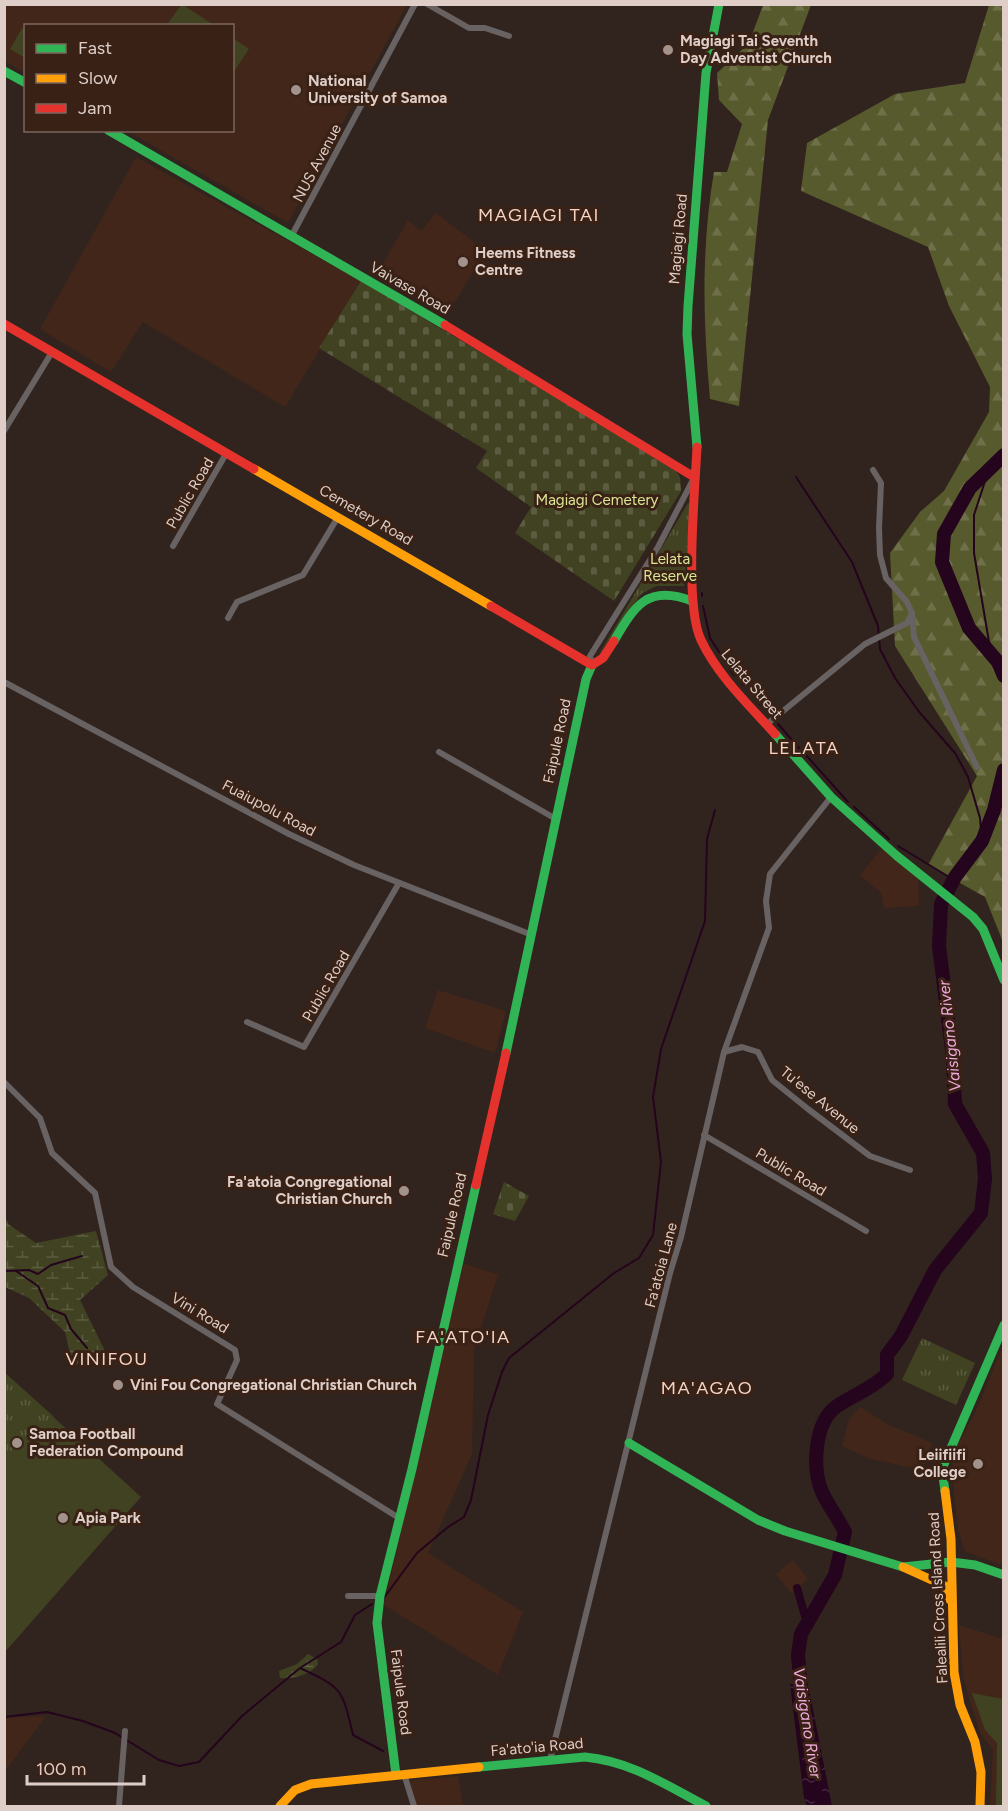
<svg xmlns="http://www.w3.org/2000/svg" width="1008" height="1811" viewBox="0 0 1008 1811" font-family="Figtree,sans-serif">
  <style>
    .built { fill: #422619 }
    .grass { fill: #404221 }
    .forest { fill: url(#forest-firs) }
    .wetland { fill: url(#wetland-marsh) }
    .cemetery { fill: url(#cemetery-stones) }
    .park { fill: url(#park-tufts) }
    .water { fill: url(#water-ripples) }
    .lines { fill: none; stroke-linecap: round; stroke-linejoin: round }
    .stream { stroke: #25041d; stroke-width: 2 }
    .canal { stroke: #25041d; stroke-width: 8 }
    .river { stroke: #25041d; stroke-width: 14 }
    .street { stroke: #686262; stroke-width: 6 }
    .fast { stroke: #30b455; stroke-width: 9 }
    .slow { stroke: #ff9f0a; stroke-width: 9 }
    .jam { stroke: #e5322d; stroke-width: 9 }
    .poi-dot { fill: #a1928c; stroke: #392116; stroke-width: 2 }
    .labels { text-anchor: middle; stroke-width: 6; stroke-linejoin: round; paint-order: stroke }
    .poi-label { font-size: 15px; font-weight: bold; fill: #decec7; stroke: #392116; text-anchor: start }
    .street-label { font-size: 15px; fill: #decec7; stroke: #392116 }
    .park-label { font-size: 15px; fill: #dbe694; stroke: #392116 }
    .water-label { font-size: 16px; font-style: italic; fill: #f1aadd; stroke: #392116 }
    .quarter-label { font-size: 18px; letter-spacing: 1.5px; fill: #f4d4c5; stroke: #392116 }
  </style>
  <defs>
    <pattern id="forest-firs" width="22" height="20" patternUnits="userSpaceOnUse" patternTransform="scale(1.5)"><rect width="22" height="20" fill="#575a2c"/><path d="M5 1l3.5 6h-7zM16 11l3.5 6h-7z" fill="#6f7049"/></pattern>
    <pattern id="wetland-marsh" width="20" height="14" patternUnits="userSpaceOnUse" patternTransform="scale(1.5)"><rect width="20" height="14" fill="#404221"/><path d="M1 5h8M5 5V1M11 12h8M15 12V8" fill="none" stroke="#5b5c40"/></pattern>
    <pattern id="cemetery-stones" width="16" height="16" patternUnits="userSpaceOnUse" patternTransform="scale(1.5)"><rect width="16" height="16" fill="#404221"/><path d="M2 7V4a2 2 0 0 1 4 0v3zM10 15v-3a2 2 0 0 1 4 0v3z" fill="#5b5c40"/></pattern>
    <pattern id="park-tufts" width="24" height="20" patternUnits="userSpaceOnUse" patternTransform="scale(1.5)"><rect width="24" height="20" fill="#404221"/><path d="M3 7l-1-3M5 7V3M7 7l1-3M15 17l-1-3M17 17v-4M19 17l1-3" fill="none" stroke="#5b5c40"/></pattern>
    <pattern id="water-ripples" width="26" height="14" patternUnits="userSpaceOnUse" patternTransform="scale(1.5)"><rect width="26" height="14" fill="#25041d"/><path d="M2 4q2-2 4 0t4 0M15 11q2-2 4 0t4 0" fill="none" stroke="#44273c"/></pattern>
  </defs>
  <rect width="100%" height="100%" fill="#31241e"/>
  <path class="built" d="M5 5H407L288 223 127 131 232 130V26H26L25 73 5 61Z
    M136 157 361 281 285 407 143 322 111 372 40 329Z
    M436 213 486 251 448 313 377 274 408 220 421 231Z
    M883 847 918 878 919 906 884 908 881 893 860 875Z
    M438 990 506 1011 495 1053 425 1028Z
    M463 1263 498 1275 474 1349 472 1454 428 1553 523 1612 498 1675 384 1605Z
    M1003 1346V1566L965 1551 958 1530 952 1475 953 1453 975 1413Z
    M860 1407 889 1425 932 1443 922 1470 870 1459 842 1446 849 1419Z
    M793 1560 808 1579 791 1593 776 1574Z
    M959 1625 1003 1639V1806H990L993 1750 980 1733 963 1677Z
    M46 1716 5 1771V1718Z
    M458 1776 463 1806H417L409 1783 414 1780Z"/>
  <path class="grass" d="M181 5H183L214 25H167Z
    M22 28 25 30V58L10 49Z
    M233 38 249 49 233 73Z
    M4 1372 141 1497 5 1652H4Z
    M972 1693 1003 1699V1806H996L997 1743 985 1730Z"/>
  <path class="forest" d="M763 5H811L768 120 739 406 710 399C703 322 701 248 714 172H727L742 124 719 100 717 73 749 43Z
    M989 5H1003V942L985 897 928 865 977 776 895 646 890 553 920 512 944 491 989 412 990 387 949 306 928 247 801 191 807 143 895 94 965 83Z"/>
  <path class="wetland" d="M5 1216 8 1224 36 1243 96 1231 108 1275 80 1300 106 1353 73 1366 65 1332 29 1298 5 1287Z
    M308 1654 317 1659 318 1664C311 1675 293 1679 280 1678L279 1671 297 1664Z"/>
  <path class="cemetery" d="M361 281 673 467 680 477 681 491 614 601 515 533 531 507 476 468 487 451 319 348Z
    M504 1182 529 1196 515 1221 493 1214Z"/>
  <path class="park" d="M688 503 691 504 684 586H656L641 594 598 656Z
    M922 1338 975 1363 956 1405 902 1380Z
    M4 1372 53 1416 5 1469H4Z"/>
  <path class="water" d="M790 1684H808L832 1806H807L804 1798Z"/>
  <g class="lines">
    <path class="stream" d="M989 469 974 515V553L989 642 998 662
      M796 477 852 562 878 626 880 649 895 678 920 713 955 753 968 777 980 818 982 841
      M702 593V596
      M703 606 710 638 734 675
      M742 684 743 685
      M756 699 762 707
      M768 713 769 714
      M778 724 799 748
      M805 754 848 802
      M854 807 889 839
      M898 846 954 880
      M4 1271 29 1270 38 1274 51 1265 82 1256
      M16 1271 38 1286 48 1308 65 1315 71 1329 87 1348
      M383 1599 417 1553 448 1527 464 1517 471 1500 488 1415 502 1372 509 1358 614 1273 639 1258 653 1235 661 1162 653 1097 661 1049 705 921 707 839 715 810
      M300 1668 341 1642 355 1615 372 1604
      M4 1717 47 1712 83 1721 115 1733 159 1760 179 1766 199 1762 242 1716 300 1668C343 1688 342 1689 353 1735L383 1751"/>
    <path class="canal" d="M797 1588 807 1623"/>
    <path class="river" d="M1004 455 970 488 944 534 942 562 969 628 998 662 1004 676
      M802 1701 798 1655 801 1634 835 1575 845 1532C838 1518 828 1505 822 1492 812 1468 814 1422 837 1406 855 1394 872 1389 887 1374V1355L901 1336 935 1270 981 1213 985 1179 983 1153 955 1104 953 1058 939 946 941 904 955 877 982 841 994 810 1004 770"/>
    <path class="street" d="M427 4 469 28H485L509 36
      M291 237 415 4
      M4 431 52 352
      M173 546 227 452
      M912 614 914 637 977 767
      M228 618 237 602 303 575 338 517
      M592 665 590 656 658 547 694 478
      M4 682 289 834 354 865 532 935
      M766 725 865 644 907 623 912 613 907 602 886 578 880 555 879 528 881 483 873 470
      M439 752 556 819
      M247 1022 304 1047 399 883
      M724 1052 742 1047 758 1052 772 1080 808 1109 870 1156 910 1170
      M4 1082 40 1118 52 1153 95 1193 111 1267 133 1287 235 1350 237 1360 217 1404 399 1518
      M704 1135 866 1231
      M348 1596H380
      M550 1760 670 1273 681 1237 724 1052 769 928 766 901 770 874 831 797
      M404 1774 414 1806
      M119 1806 125 1731"/>
    <path class="fast" d="M4 71 26 83
      M108 130 445 325
      M697 447 687 334 688 306 706 73 719 4
      M614 641C635 605 648 584 692 601
      M775 734 831 797 897 856 973 917 983 929 1004 980
      M506 1053 586 679 592 665
      M629 1443 758 1520 785 1531 903 1567 951 1562
      M945 1491 942 1469 1004 1325
      M951 1562 975 1565 1004 1575
      M479 1767 585 1757C630 1761 666 1785 706 1806
      M396 1775 377 1623 380 1596 412 1469 476 1185"/>
    <path class="slow" d="M254 469 491 606
      M945 1491 951 1539 954 1672 960 1705 975 1742 981 1772 980 1806
      M903 1567 945 1586 948 1599
      M280 1806 295 1790 311 1784 479 1767"/>
    <path class="jam" d="M4 324 254 469
      M445 325 694 477
      M697 447C695 491 684 604 701 640 718 676 749 705 775 734
      M491 606 592 665 603 658 614 641
      M476 1185 506 1053"/>
  </g>
  <g class="poi-dot">
    <circle cx="668" cy="50" r="6"/>
    <circle cx="296" cy="90" r="6"/>
    <circle cx="463" cy="262" r="6"/>
    <circle cx="404" cy="1191" r="6"/>
    <circle cx="118" cy="1385" r="6"/>
    <circle cx="17" cy="1443" r="6"/>
    <circle cx="978" cy="1464" r="6"/>
    <circle cx="63" cy="1518" r="6"/>
  </g>
  <g class="labels">
    <g class="poi-label">
      <text x="680" y="46">Magiagi Tai Seventh<tspan x="680" dy="17">Day Adventist Church</tspan></text>
      <text x="308" y="86">National<tspan x="308" dy="17">University of Samoa</tspan></text>
      <text x="475" y="258">Heems Fitness<tspan x="475" dy="17">Centre</tspan></text>
      <text x="392" y="1187" text-anchor="end">Fa'atoia Congregational<tspan x="392" dy="17">Christian Church</tspan></text>
      <text x="130" y="1390">Vini Fou Congregational Christian Church</text>
      <text x="29" y="1439">Samoa Football<tspan x="29" dy="17">Federation Compound</tspan></text>
      <text x="966" y="1460" text-anchor="end">Leiifiifi<tspan x="966" dy="17">College</tspan></text>
      <text x="75" y="1523">Apia Park</text>
    </g>
    <g class="street-label">
      <text transform="translate(317 163) rotate(-62)" y="5">NUS Avenue</text>
      <text transform="translate(678 239) rotate(-85)" y="5">Magiagi Road</text>
      <text transform="translate(410 288) rotate(30)" y="5">Vaivase Road</text>
      <text transform="translate(190 493) rotate(-60)" y="5">Public Road</text>
      <text transform="translate(366 515) rotate(30)" y="5">Cemetery Road</text>
      <text transform="translate(752 684) rotate(50)" y="5">Lelata Street</text>
      <text transform="translate(557 741) rotate(-78)" y="5">Faipule Road</text>
      <text transform="translate(269 808) rotate(28)" y="5">Fuaiupolu Road</text>
      <text transform="translate(326 986) rotate(-60)" y="5">Public Road</text>
      <text transform="translate(820 1100) rotate(39)" y="5">Tu'ese Avenue</text>
      <text transform="translate(791 1172) rotate(31)" y="5">Public Road</text>
      <text transform="translate(452 1215) rotate(-77)" y="5">Faipule Road</text>
      <text transform="translate(661 1265) rotate(-75)" y="5">Fa'atoia Lane</text>
      <text transform="translate(200 1313) rotate(31)" y="5">Vini Road</text>
      <text transform="translate(938 1598) rotate(-93)" y="5">Falealili Cross Island Road</text>
      <text transform="translate(401 1692) rotate(83)" y="5">Faipule Road</text>
      <text transform="translate(537 1747) rotate(-5)" y="5">Fa'ato'ia Road</text>
    </g>
    <g class="park-label">
      <text x="597" y="505">Magiagi Cemetery</text>
      <text x="670" y="564">Lelata<tspan x="670" dy="17">Reserve</tspan></text>
    </g>
    <g class="water-label">
      <text transform="translate(949 1036) rotate(-96)" y="6">Vaisigano River</text>
      <text transform="translate(808 1723) rotate(81)" y="6">Vaisigano River</text>
    </g>
    <g class="quarter-label">
      <text x="539" y="221">MAGIAGI TAI</text>
      <text x="804" y="754">LELATA</text>
      <text x="463" y="1343">FA'ATO'IA</text>
      <text x="107" y="1365">VINIFOU</text>
      <text x="707" y="1394">MA'AGAO</text>
    </g>
  </g>
  <rect width="1008" height="1811" fill="none" stroke="#decec7" stroke-width="12"/>
  <rect x="24" y="24" width="210" height="108" fill="#392116" stroke="#7b665d" stroke-width="1.5"/>
  <rect x="36" y="44" width="30" height="9" fill="#30b455" stroke="#7b665d" stroke-width="1.5"/>
  <text x="78" y="54" font-size="18" fill="#decec7">Fast</text>
  <rect x="36" y="74" width="30" height="9" fill="#ff9f0a" stroke="#7b665d" stroke-width="1.5"/>
  <text x="78" y="84" font-size="18" fill="#decec7">Slow</text>
  <rect x="36" y="104" width="30" height="9" fill="#e5322d" stroke="#7b665d" stroke-width="1.5"/>
  <text x="78" y="114" font-size="18" fill="#decec7">Jam</text>
  <path d="M27 1775v9h117v-9" fill="none" stroke="#decec7" stroke-width="3"/>
  <text x="36" y="1775" font-size="18" fill="#decec7" stroke="#392116" stroke-width="4.5" paint-order="stroke">100 m</text>
</svg>
